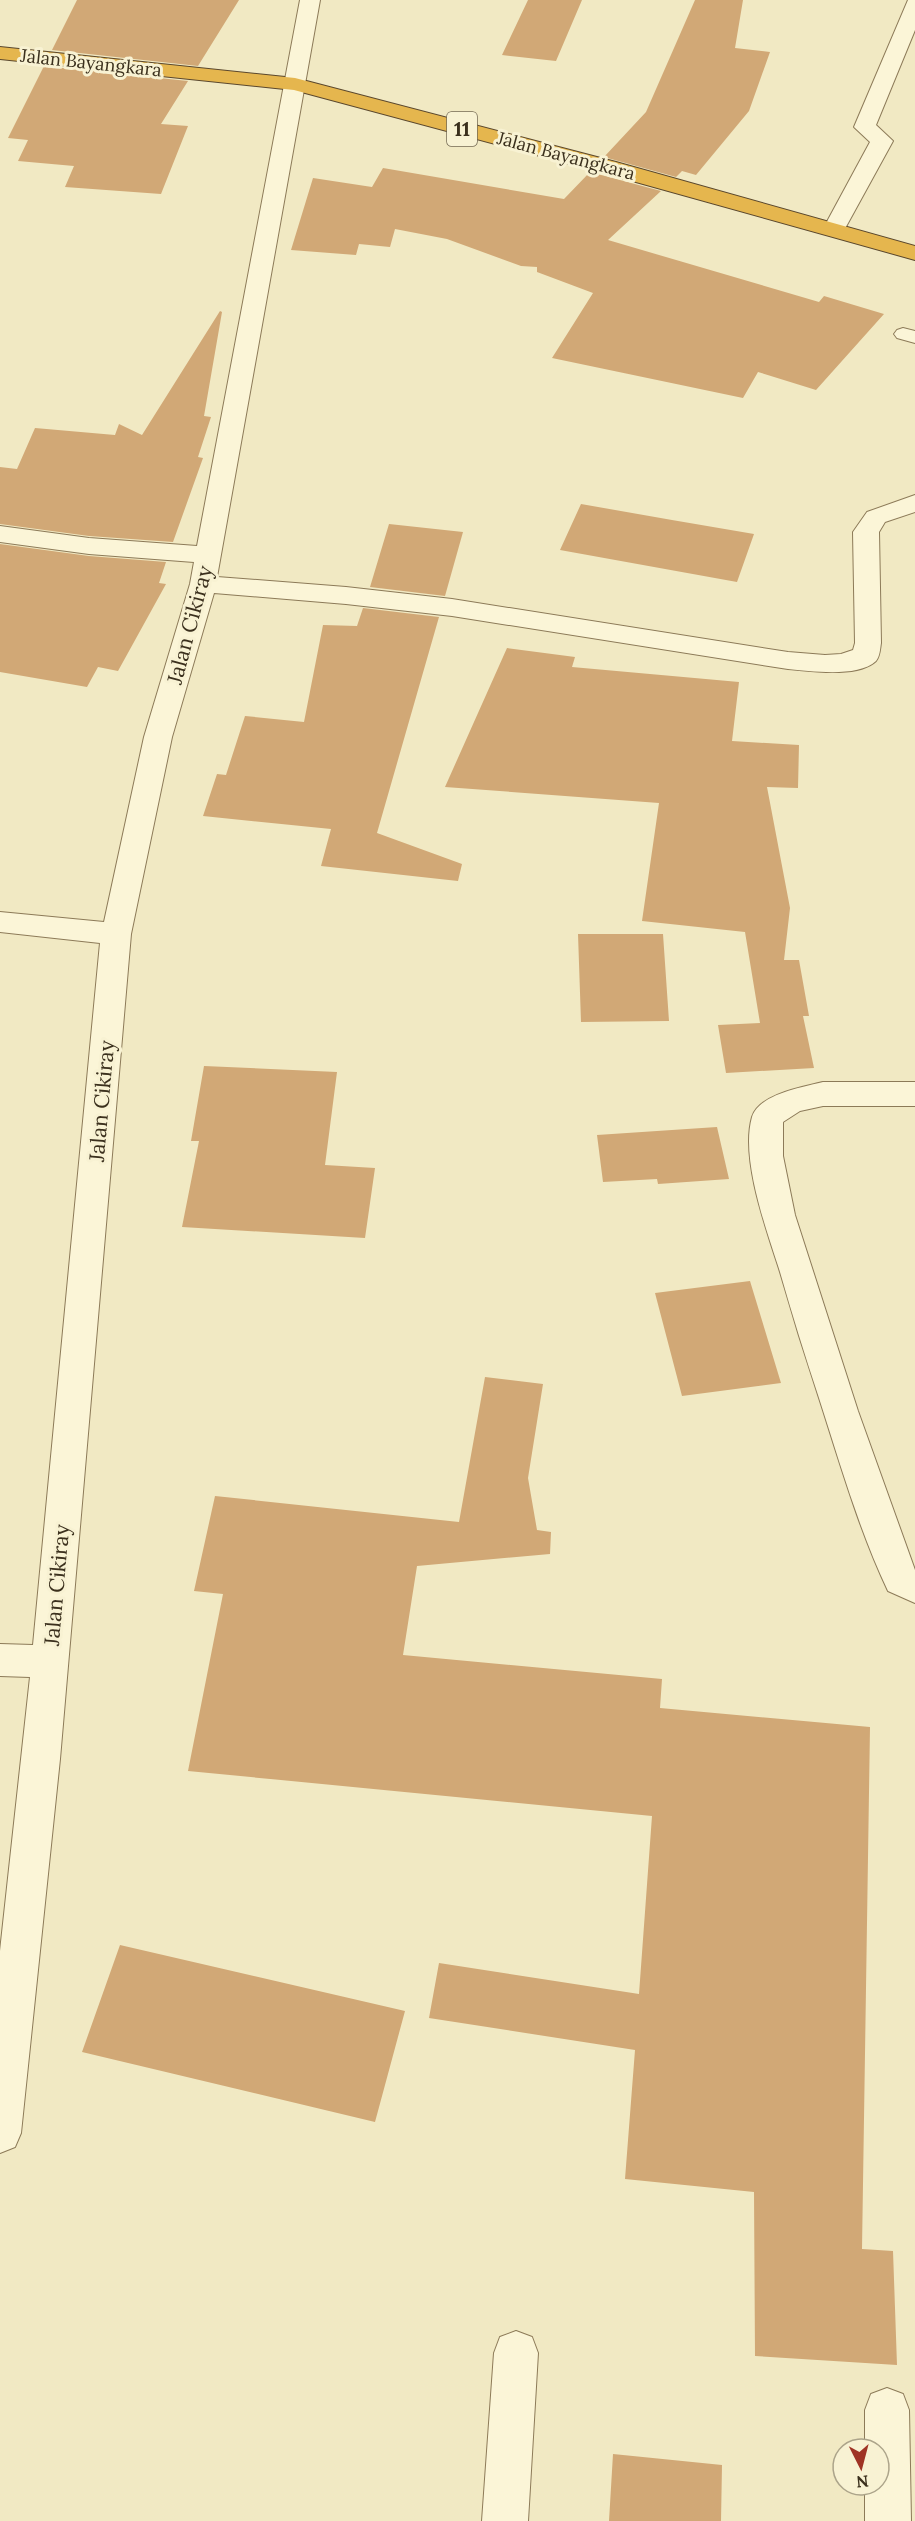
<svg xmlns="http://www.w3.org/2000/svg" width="915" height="2521" viewBox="0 0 915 2521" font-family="Lora,serif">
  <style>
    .building { fill: #d1a876 }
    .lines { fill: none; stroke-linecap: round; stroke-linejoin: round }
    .lane-casing { stroke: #8c7a58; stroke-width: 2 }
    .street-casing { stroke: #8c7a58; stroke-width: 2 }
    .highway-casing { stroke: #5a472d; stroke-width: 2 }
    .lane { fill: #fbf5d7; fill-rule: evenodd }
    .street { fill: #fbf5d7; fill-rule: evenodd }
    .highway { fill: #e5b64e; fill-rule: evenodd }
    .labels { text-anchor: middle; stroke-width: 6; stroke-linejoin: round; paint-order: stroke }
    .far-street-label { font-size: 18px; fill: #3b301d; stroke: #f8f2d3 }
    .shield { fill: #f8f2d3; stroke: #746a54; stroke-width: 1.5 }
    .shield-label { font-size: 20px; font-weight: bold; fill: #3b301d }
    .street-label { font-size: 21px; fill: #3b301d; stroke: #f8f2d3 }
  </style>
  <rect width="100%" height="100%" fill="#f1e9c3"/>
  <path class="building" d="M77 0H239L198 66 52 50Z
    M528 0H582L556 61 502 55Z
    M695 0H743L735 48 770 52 749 111 696 175 682 171 676 177 604 157 646 112Z
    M44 66 188 81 161 124 188 126 161 194 65 187 74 166 18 161 28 140 8 138Z
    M383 168 564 199 590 172 661 191 608 240 819 302 824 296 884 314 816 390 758 372 743 398 552 358 593 293 537 272V267L521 266 447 239 395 229 390 247 359 244 356 255 291 250 313 178 372 187Z
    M220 311 222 312 204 416 211 417 198 457 203 458 173 542 89 536 0 524V467L17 469 35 428 115 435 119 424 142 435Z
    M581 504 672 520 754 534 737 582 560 550Z
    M389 524 463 532 445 596 370 587Z
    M0 544 89 556 166 562 159 583 166 584 118 671 98 667 87 687 0 672Z
    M363 608 439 617 377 833 462 864 458 881 321 866 331 829 203 816 217 774 226 775 245 716 304 722 323 625 357 626Z
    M507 648 575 657 572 667 739 682 732 741 799 745 798 788 767 787 790 908 784 960H799L809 1016H803L814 1068 726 1073 718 1025 760 1023 745 932 642 921 659 803 445 787Z
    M578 934H663L669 1021 581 1022Z
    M204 1066 337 1072 325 1165 375 1168 365 1238 182 1227 199 1141H191Z
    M717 1127 729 1179 658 1184 657 1179 603 1182 597 1135Z
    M750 1281 781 1383 682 1396 655 1293Z
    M485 1377 543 1384 528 1478 537 1530 551 1532 550 1554 417 1566 403 1655 662 1679 660 1708 870 1727 862 2249 893 2251 897 2365 755 2356 754 2192 625 2179 635 2050 429 2018 439 1963 639 1994 652 1816 188 1771 223 1594 194 1591 215 1496 459 1522Z
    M120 1945 405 2011 375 2122 82 2052Z
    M613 2454 722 2465 721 2521H609Z"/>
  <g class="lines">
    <g class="lane-casing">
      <path id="lane" d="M903 328 915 331V343L897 338 894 334 897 330Z"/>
    </g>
    <g class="street-casing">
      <path id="street" d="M300 0H320L217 577 346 587 452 599 788 652 825 655 841 654 853 650 855 643 853 532 867 512 915 495V512L885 522 879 532 881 643C880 649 880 656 876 661 858 678 811 671 788 669L452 616 346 604 214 593 172 737 131 934 60 1759 21 2133 15 2147 0 2153V1951L30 1677 0 1676V1644L33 1645 100 943 0 932V912L104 922 144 737 190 584 194 562 89 554 0 542V526L89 538 197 546Z
        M908 0H915V30L876 125 893 141 842 234 834 236 826 234 823 229 870 142 854 127Z
        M823 1082H915V1106H823L800 1111 783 1122V1156L795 1215 858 1411 915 1570V1603L888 1591C859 1530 840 1463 819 1398 805 1356 792 1314 780 1272 767 1231 740 1159 752 1117 759 1094 803 1087 823 1082Z
        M516 2331 532 2337 538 2353 528 2521H482L494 2353 500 2337Z
        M887 2388 903 2394 909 2410 911 2521H865V2485H879V2449H865V2410L871 2394Z"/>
    </g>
    <g class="highway-casing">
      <path id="highway" d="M0 47 295 78 616 162 915 246V260L600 172 294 90 0 59Z"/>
    </g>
    <use href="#lane" class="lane"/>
    <use href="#street" class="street"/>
    <use href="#highway" class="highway"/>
  </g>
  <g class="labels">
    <g class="far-street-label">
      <text transform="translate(91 63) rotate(6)" y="6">Jalan Bayangkara</text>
      <text transform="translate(566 156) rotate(15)" y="6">Jalan Bayangkara</text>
    </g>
    <rect class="shield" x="447" y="112" width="30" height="34" rx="4.5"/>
    <g class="shield-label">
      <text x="462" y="136">11</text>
    </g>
    <g class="street-label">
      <text transform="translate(190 625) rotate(-75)" y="7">Jalan Cikiray</text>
      <text transform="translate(102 1101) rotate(-85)" y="7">Jalan Cikiray</text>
      <text transform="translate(57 1585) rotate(-85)" y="7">Jalan Cikiray</text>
    </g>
  </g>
  <g transform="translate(861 2467) rotate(174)"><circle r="28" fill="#f8f2d3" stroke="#aca48a" stroke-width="1.5"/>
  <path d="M0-4.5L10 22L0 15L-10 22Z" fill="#9f3324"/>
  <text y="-9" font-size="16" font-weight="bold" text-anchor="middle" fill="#3b301d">N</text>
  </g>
</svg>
